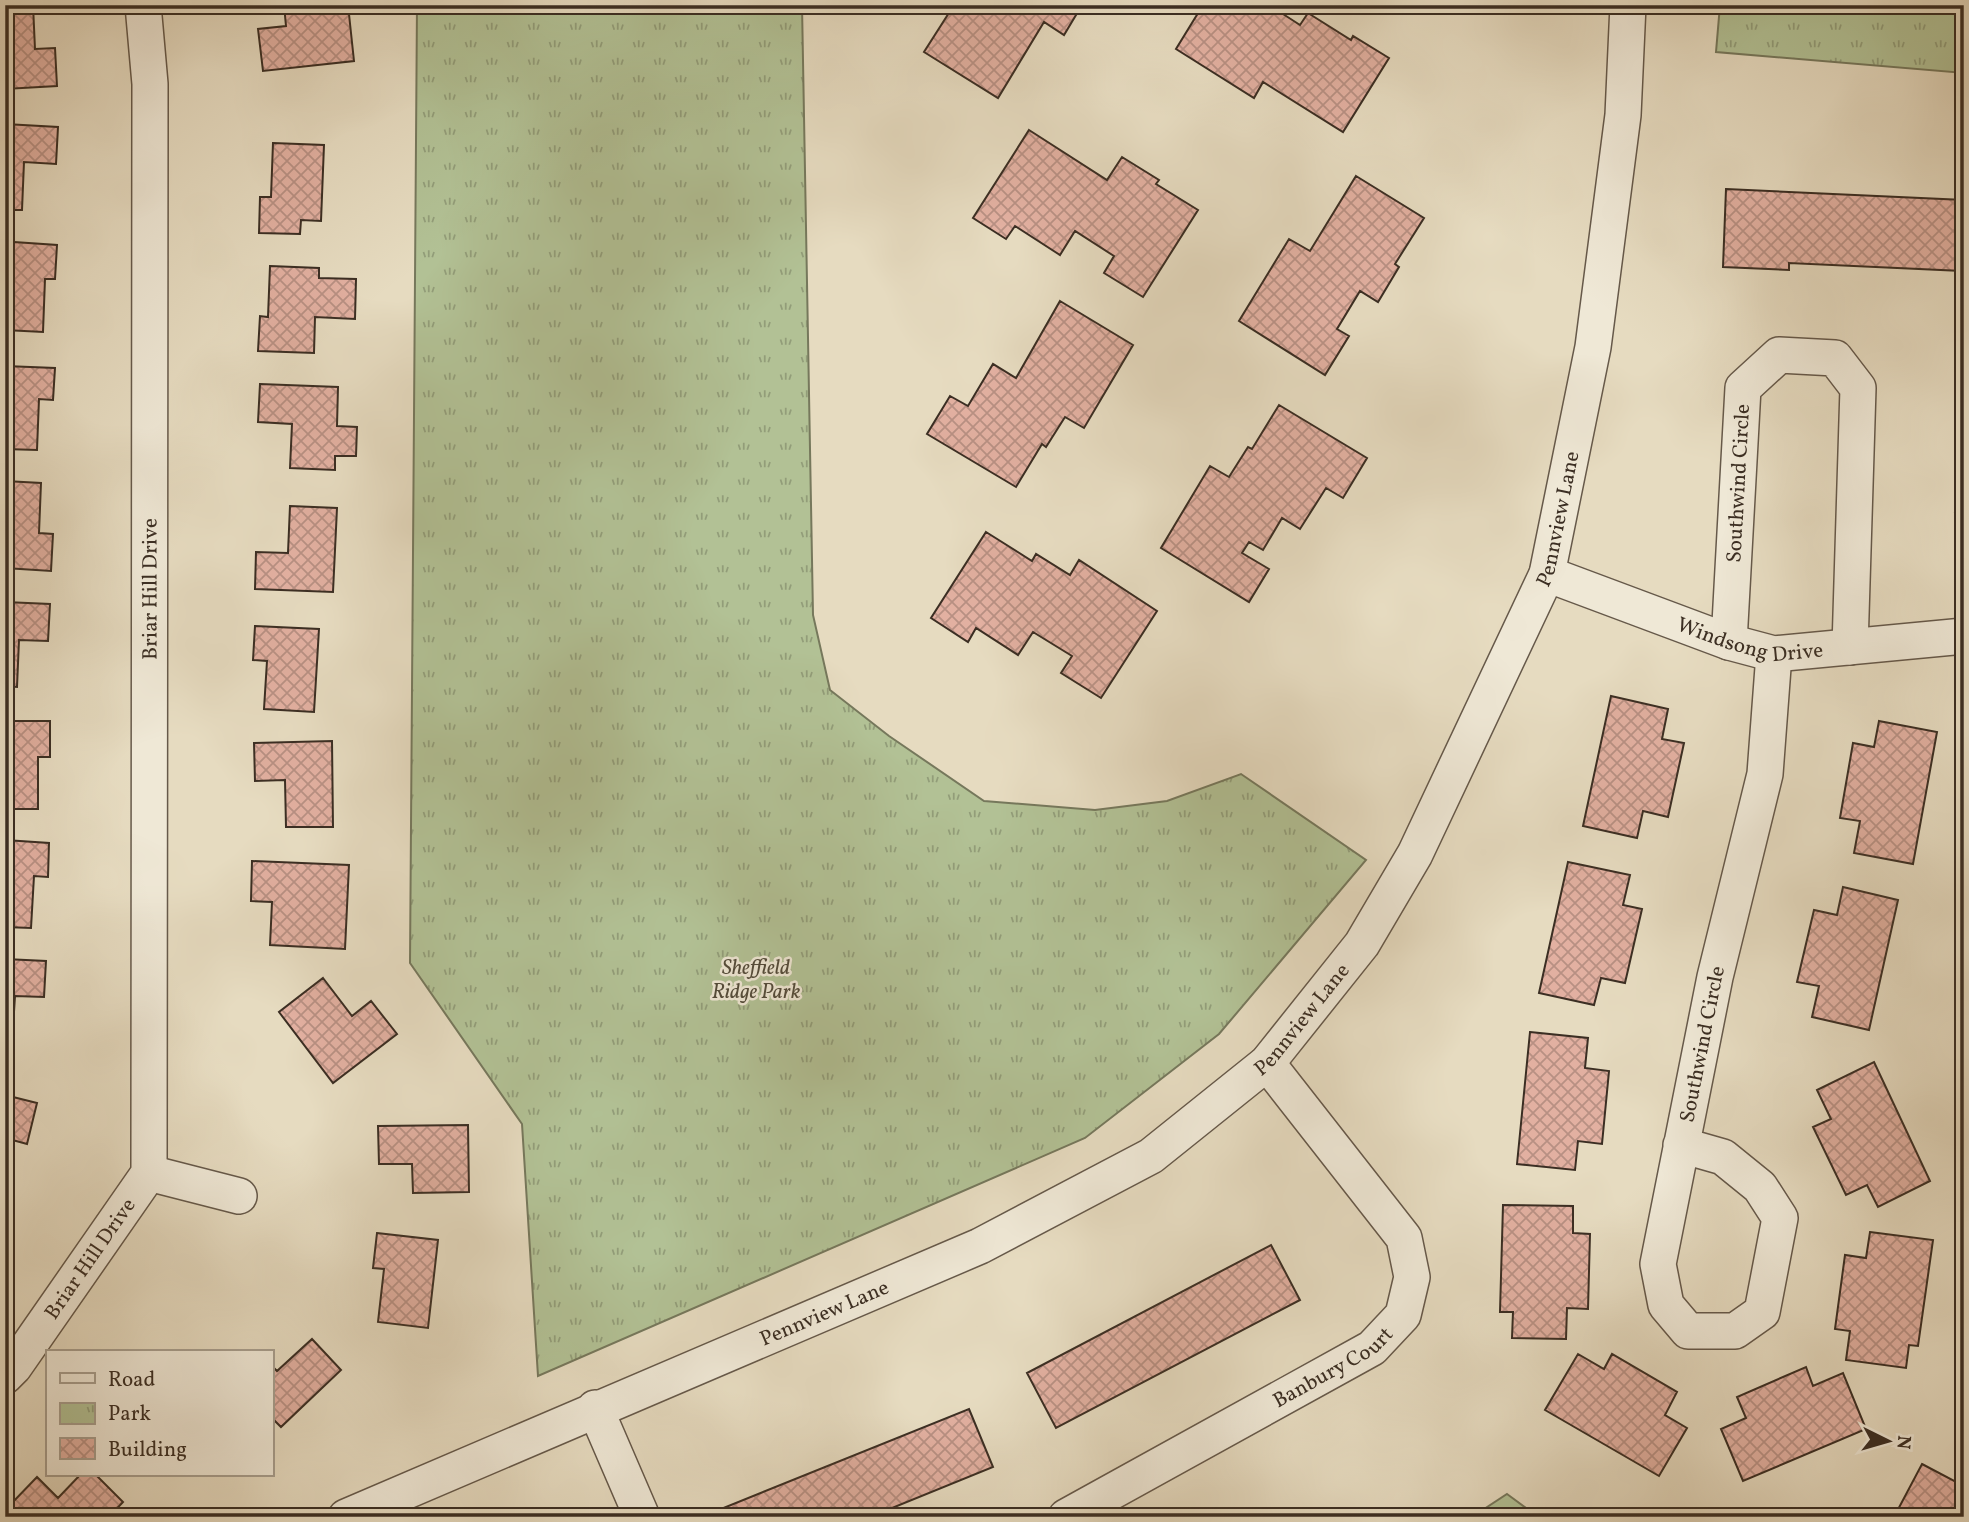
<svg xmlns="http://www.w3.org/2000/svg" width="1969" height="1522" viewBox="0 0 1969 1522" font-family="Vollkorn,serif">
  <style>
    .grass { fill: #b2c195; stroke: #76785c; stroke-width: 2 }
    .park { fill: url(#park-tufts); stroke: #76785c; stroke-width: 2 }
    .building { fill: url(#building-cross-hatch); stroke: #3b2e23; stroke-width: 2 }
    .lines { fill: none; stroke-linecap: round; stroke-linejoin: round }
    .street-casing { stroke: #66594a; stroke-width: 38 }
    .street { stroke: #efe8d6; stroke-width: 35 }
    .labels { text-anchor: middle; stroke-width: 5; stroke-linejoin: round; paint-order: stroke }
    .street-label { font-size: 21px; fill: #3b2e23; stroke: #efe8d6 }
    .park-label { font-size: 21px; font-style: italic; fill: #534b3a; stroke: #efe8d6 }
  </style>
  <defs>
    <pattern id="park-tufts" width="24" height="20" patternUnits="userSpaceOnUse" patternTransform="scale(1.75)"><rect width="24" height="20" fill="#b2c195"/><path d="M3 7l-1-3M5 7V3M7 7l1-3M15 17l-1-3M17 17v-4M19 17l1-3" fill="none" stroke="#929d79"/></pattern>
    <pattern id="building-cross-hatch" width="8" height="8" patternUnits="userSpaceOnUse" patternTransform="scale(1.75)"><rect width="8" height="8" fill="#e2b0a1"/><path d="M0 0l8 8M0 8l8-8" fill="none" stroke="#b89083"/></pattern>
  </defs>
  <rect width="100%" height="100%" fill="#e6dbc0"/>
  <filter id="stains"><feTurbulence type="fractalNoise" baseFrequency=".00286" numOctaves="4"/><feColorMatrix values="0 0 0 0 .2 0 0 0 0 .09 0 0 0 0 .02 0 0 0 .5 -.17"/></filter>
  <radialGradient id="worn" r=".72"><stop offset=".6" stop-color="#630" stop-opacity="0"/><stop offset="1" stop-color="#630" stop-opacity=".3"/></radialGradient>
  <path class="grass" d="M1507 1494 1538 1517H1472Z"/>
  <path class="park" d="M417 5H802L813 615 830 690 889 736 984 801 1095 810 1167 801 1241 774 1366 860 1219 1034 1085 1138 538 1376 522 1124 410 963Z
    M1720 5H1964V73L1716 52Z"/>
  <path class="building" d="M5 5H33L35 49 55 48 57 86 5 89Z
    M284 5H348L354 61 263 71 258 29 286 26Z
    M954 5H1082L1064 35 1044 22 998 98 924 52Z
    M1203 5H1269L1300 25 1308 13 1351 40 1353 36 1389 58 1343 132 1263 82 1254 98 1176 49Z
    M5 124 58 127 56 164 24 162 22 210H5Z
    M1029 130 1107 180 1122 157 1159 180 1156 184 1198 210 1143 297 1104 273 1114 256 1075 231 1060 255 1015 226 1006 239 973 218Z
    M273 143 324 145 321 221 301 220 300 234 259 233 260 197H271Z
    M1356 176 1424 218 1395 264 1399 267 1378 302 1360 291 1337 329 1349 336 1325 375 1239 321 1289 239 1310 251Z
    M1726 189 1964 200V393L1956 392 1962 271 1789 263V270L1723 267Z
    M14 242 57 245 55 279H45L43 332 5 330V255H13Z
    M270 266 319 268V278L356 279 355 319 315 317 314 353 258 351 260 316 268 317Z
    M1060 301 1133 345 1084 428 1065 417 1046 447 1042 444 1016 487 927 434 950 396 968 406 993 364 1016 378Z
    M5 366 55 368 53 400 39 399 37 450 5 449Z
    M260 384 338 387 337 426 357 427 356 456H335V470L290 468 292 424 258 422Z
    M1279 405 1367 458 1343 498 1326 488 1300 529 1282 518 1263 550 1249 542 1242 553 1269 569 1249 602 1161 548 1210 466 1229 477 1248 447 1252 449Z
    M1962 440H1964V513L1955 512Z
    M5 481 41 483 39 533 53 534 51 571 5 568Z
    M290 506 337 508 333 592 255 589 256 552 288 553Z
    M986 532 1032 561 1036 554 1070 575 1079 560 1157 611 1101 698 1061 673 1072 656 1033 632 1018 655 976 628 968 642 931 618Z
    M5 602 50 604 48 641 19 640 17 687 5 686Z
    M255 626 319 629 314 712 264 709 267 661 253 660Z
    M1611 696 1668 709 1662 739 1684 743 1668 817 1643 811 1637 838 1583 826Z
    M9 721H50V757H38V809H5V733H10Z
    M1879 721 1937 732 1913 864 1854 853 1860 821 1840 818 1853 743 1874 747Z
    M332 741 333 827H286L285 780 255 781 254 743Z
    M5 840 49 843 48 877 34 876 31 928 5 927Z
    M252 861 349 865 345 949 270 945 272 902 251 901Z
    M1568 862 1630 875 1623 905 1642 909 1625 983 1601 978 1594 1005 1539 993Z
    M1843 887 1898 900 1869 1030 1812 1017 1819 986 1797 982 1814 910 1837 915Z
    M5 959 46 961 44 997 15 996 12 1043H5Z
    M323 978 352 1016 371 1001 397 1034 333 1083 279 1012Z
    M1530 1032 1588 1038 1585 1068 1609 1071 1602 1144 1578 1141 1575 1170 1517 1164Z
    M1874 1062 1930 1181 1878 1207 1867 1185 1846 1195 1813 1127 1831 1119 1817 1090Z
    M5 1095 37 1103 27 1144 5 1138Z
    M468 1125 469 1192 413 1193 412 1164H379L378 1126Z
    M1503 1205 1573 1206V1233L1590 1234 1588 1309 1567 1308 1566 1339 1512 1338 1513 1312H1500Z
    M1870 1232 1933 1240 1918 1346 1909 1345 1906 1368 1846 1360 1850 1331 1835 1329 1845 1255 1866 1258Z
    M377 1233 438 1240 428 1328 378 1322 384 1269 373 1268Z
    M1271 1245 1300 1300 1056 1428 1027 1373Z
    M312 1339 341 1370 281 1427 271 1417V1365L277 1371Z
    M1578 1354 1604 1369 1612 1354 1677 1392 1665 1415 1687 1428 1659 1476 1545 1410Z
    M1806 1367 1813 1386 1843 1373 1866 1429 1743 1481 1721 1429 1746 1418 1737 1397Z
    M969 1409 993 1467 870 1517H713L711 1513Z
    M1922 1464 1964 1486V1517H1894Z
    M80 1475H96L123 1502 109 1517H22L10 1505 37 1477 58 1498Z"/>
  <g class="lines">
    <g class="street-casing">
      <g id="street">
        <path id="s1" d="M1547 574 1729 642 1774 654 1964 636"/>
        <path id="s2" d="M1729 642 1743 388 1779 355 1835 358 1858 388 1850 647"/>
        <path id="s3" d="M1681 1145 1723 1157 1760 1187 1780 1218 1762 1312 1735 1331H1688L1666 1305 1658 1264 1715 977 1765 774 1774 654"/>
        <path d="M149 1173 239 1196"/>
        <path id="s4" d="M5 1376 14 1367 149 1173 150 84 143 5"/>
        <path d="M595 1408 642 1517"/>
        <path id="s5" d="M346 1517 980 1246 1151 1156 1267 1063 1362 944 1415 854 1547 574 1593 347 1623 115 1628 5"/>
        <path id="s6" d="M1066 1517 1372 1348 1403 1315 1412 1277 1404 1238 1267 1063"/>
      </g>
    </g>
    <use href="#street" class="street"/>
  </g>
  <g class="labels">
    <g class="street-label">
      <text dy="7" stroke="none"><textPath href="#s2" startOffset="159">Southwind Circle</textPath></text>
      <text dy="7" stroke="none"><textPath href="#s5" startOffset="1654">Pennview Lane</textPath></text>
      <text dy="7" stroke="none"><textPath href="#s4" startOffset="833">Briar Hill Drive</textPath></text>
      <text dy="7" stroke="none"><textPath href="#s1" startOffset="215">Windsong Drive</textPath></text>
      <text dy="7" stroke="none"><textPath href="#s5" startOffset="1087">Pennview Lane</textPath></text>
      <text dy="7" stroke="none"><textPath href="#s3" startOffset="604">Southwind Circle</textPath></text>
      <text dy="7" stroke="none"><textPath href="#s4" startOffset="145">Briar Hill Drive</textPath></text>
      <text dy="7" stroke="none"><textPath href="#s5" startOffset="520">Pennview Lane</textPath></text>
      <text dy="7" stroke="none"><textPath href="#s6" startOffset="306">Banbury Court</textPath></text>
    </g>
    <g class="park-label">
      <text x="756" y="974">Sheffield<tspan x="756" dy="24">Ridge Park</tspan></text>
    </g>
  </g>
  <rect width="1969" height="1522" fill="none" stroke="#e6dbc0" stroke-width="28"/>
  <rect x="7" y="7" width="1955" height="1508" fill="none" stroke="#3b2e23" stroke-width="3.5"/>
  <rect x="14" y="14" width="1941" height="1494" fill="none" stroke="#3b2e23" stroke-width="2"/>
  <rect x="46" y="1350" width="228" height="126" fill="#efe8d6" stroke="#a79e8e" stroke-width="2"/>
  <rect x="60" y="1373" width="35" height="10" fill="#efe8d6" stroke="#a79e8e" stroke-width="2"/>
  <text x="108" y="1386" font-size="21" fill="#3b2e23">Road</text>
  <rect x="60" y="1403" width="35" height="21" fill="url(#park-tufts)" stroke="#a79e8e" stroke-width="2"/>
  <text x="108" y="1420" font-size="21" fill="#3b2e23">Park</text>
  <rect x="60" y="1438" width="35" height="21" fill="url(#building-cross-hatch)" stroke="#a79e8e" stroke-width="2"/>
  <text x="108" y="1456" font-size="21" fill="#3b2e23">Building</text>
  <g transform="translate(1888 1441) rotate(95)" stroke="#efe8d6" stroke-width="5" paint-order="stroke">
  <path d="M0-5L12 26L0 18L-12 26Z" fill="#3b2e23"/>
  <text y="-10" font-size="19" font-weight="bold" text-anchor="middle" fill="#3b2e23">N</text>
  </g>
  <rect width="100%" height="100%" filter="url(#stains)"/>
  <rect width="100%" height="100%" fill="url(#worn)"/>
</svg>
